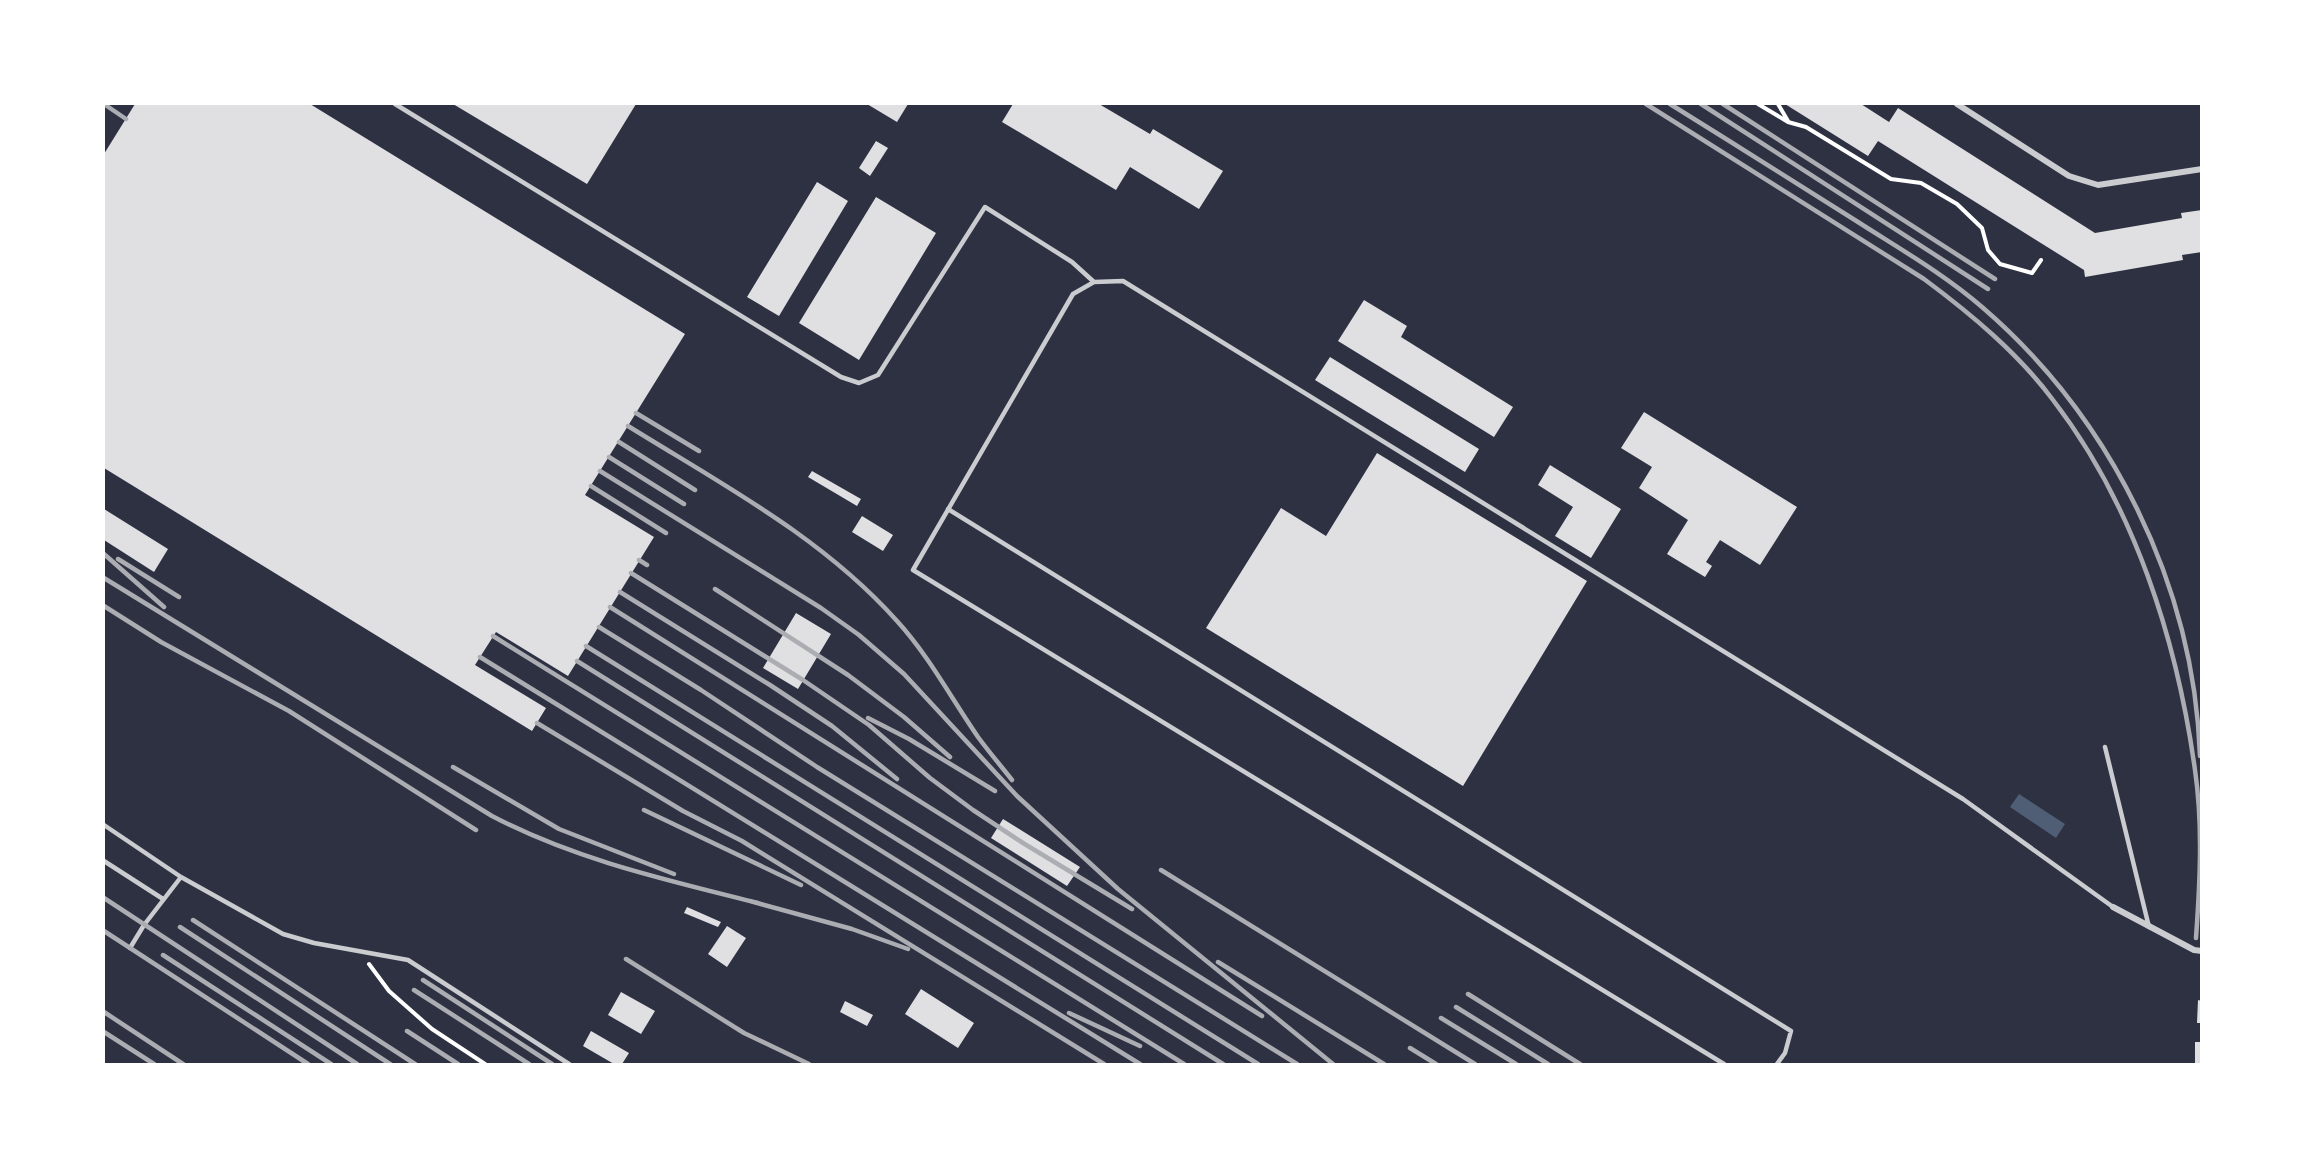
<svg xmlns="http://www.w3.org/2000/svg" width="2305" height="1168" viewBox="0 0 2305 1168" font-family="'PT Sans Narrow',sans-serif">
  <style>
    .water { fill: #4f5d75 }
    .building { fill: #e0e0e3 }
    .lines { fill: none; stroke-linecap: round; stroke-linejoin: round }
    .path { stroke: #fff; stroke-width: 4 }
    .service { stroke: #caccd0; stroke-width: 4.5 }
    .minor { stroke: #caccd0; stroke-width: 6 }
    .rail { stroke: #abadb3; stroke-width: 4.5 }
  </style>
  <rect width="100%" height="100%" fill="#2d3142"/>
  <path class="water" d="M2019 794 2065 824 2056 838 2010 807Z"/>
  <path class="building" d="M135 104H310L685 334 585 495 654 537 568 676 496 632 475 665 546 708 532 731 104 468V154Z
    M453 104H636L587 184Z
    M867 104H908L897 122Z
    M1013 104H1099L1150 134 1153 129 1223 171 1199 209 1130 167 1116 190 1002 122Z
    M1785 104H1861L1889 122 1898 108 2095 233 2182 218 2181 213 2202 210V252L2182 255 2183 260 2085 277 2084 270 1878 141 1868 156Z
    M876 141 888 148 870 176 859 168Z
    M817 182 848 201 779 316 747 297Z
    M876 197 936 233 859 360 799 323Z
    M1364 300 1407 326 1401 337 1513 407 1494 437 1338 341Z
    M1330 357 1479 449 1465 472 1315 380Z
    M1644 412 1797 507 1760 565 1720 540 1706 562 1712 566 1705 577 1667 554 1688 520 1639 488 1652 467 1621 448Z
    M1377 453 1587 581 1463 786 1206 628 1281 508 1326 536Z
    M1550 465 1621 509 1591 558 1555 536 1573 507 1538 485Z
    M812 471 861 499 857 506 808 477Z
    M104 509 168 549 154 572 104 540Z
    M862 516 893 535 883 551 852 532Z
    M796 613 831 634 798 689 763 668Z
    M1003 819 1080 867 1067 886 991 838Z
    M687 907 721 922 718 927 684 913Z
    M727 926 746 938 727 967 708 954Z
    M921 989 974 1023 958 1048 905 1014Z
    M621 992 655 1011 641 1034 608 1015Z
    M2198 1000 2202 1001V1023H2197Z
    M845 1001 873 1015 867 1026 840 1012Z
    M591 1031 629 1053 622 1064H614L583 1046Z
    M2195 1042H2202V1064H2195Z"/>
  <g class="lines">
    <path class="path" d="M1758 104 1788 122 1806 127 1891 179 1921 183 1957 204 1982 228 1988 250 2000 264 2032 273 2041 260
      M1778 104 1788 121
      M369 964 389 991 432 1029 485 1064"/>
    <path class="service" d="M395 104 841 377 859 383 878 375 985 207 1072 262 1094 282
      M948 509 1791 1031 1785 1053 1777 1064
      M2105 747 2149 927
      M104 825 181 877 283 934 314 943 408 960 569 1064
      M104 861 163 899
      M130 948 144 925 181 877
      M1724 1064 913 570 1073 294 1094 282 1123 281 1963 799 2113 907"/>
    <path class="minor" d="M1957 104 2069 176 2098 185 2202 169
      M2113 907 2194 950 2202 951"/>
    <path class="rail" d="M104 104 126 119
      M1646 104 1924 279C1971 314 2018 353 2053 400 2134 505 2177 640 2195 770 2203 825 2200 882 2196 938
      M1670 104C1733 143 1796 183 1858 222 1900 249 1944 274 1982 307 2111 418 2194 585 2200 756
      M1701 104 1988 289
      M1723 104 1995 279
      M636 413 699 451
      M628 426C723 485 822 537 897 621 929 656 951 698 978 737 989 752 1001 766 1012 780
      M619 442 695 490
      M609 457 684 504
      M600 471 821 608 859 635 904 674 1017 796 1118 889 1333 1064
      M591 486 666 533
      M104 554 164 607
      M118 559 179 597
      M639 560 647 565
      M631 573 803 680 869 725 930 778 973 810 1023 843 1132 909
      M104 578 492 816C576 860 667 880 758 903
      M715 589 848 675 904 717 950 757
      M620 592 770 685 832 726 897 779
      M104 606 161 642 289 711 476 830
      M610 607 1262 1016
      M599 627 701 690 817 767 1297 1064
      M493 636 1184 1064
      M586 646 1258 1064
      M480 657 1140 1064
      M577 661 1223 1064
      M868 718 909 739 995 791
      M537 723 683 811 742 841 1104 1064
      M453 767 559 829 674 874
      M644 810 801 885
      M1161 870 1475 1064
      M104 898 357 1064
      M750 901 852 929 908 949
      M193 920 415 1064
      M180 927 390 1064
      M104 931 308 1064
      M163 955 331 1064
      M626 959 744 1033 809 1064
      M1218 962 1384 1064
      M423 980 552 1064
      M414 990 529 1064
      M1468 994 1580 1064
      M1456 1007 1548 1064
      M104 1012 183 1064
      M1069 1013 1140 1046
      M1441 1018 1516 1064
      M407 1031 458 1064
      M104 1032 154 1064
      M1410 1048 1436 1064"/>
  </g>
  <rect width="2305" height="1168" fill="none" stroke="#ffffff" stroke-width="210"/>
</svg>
